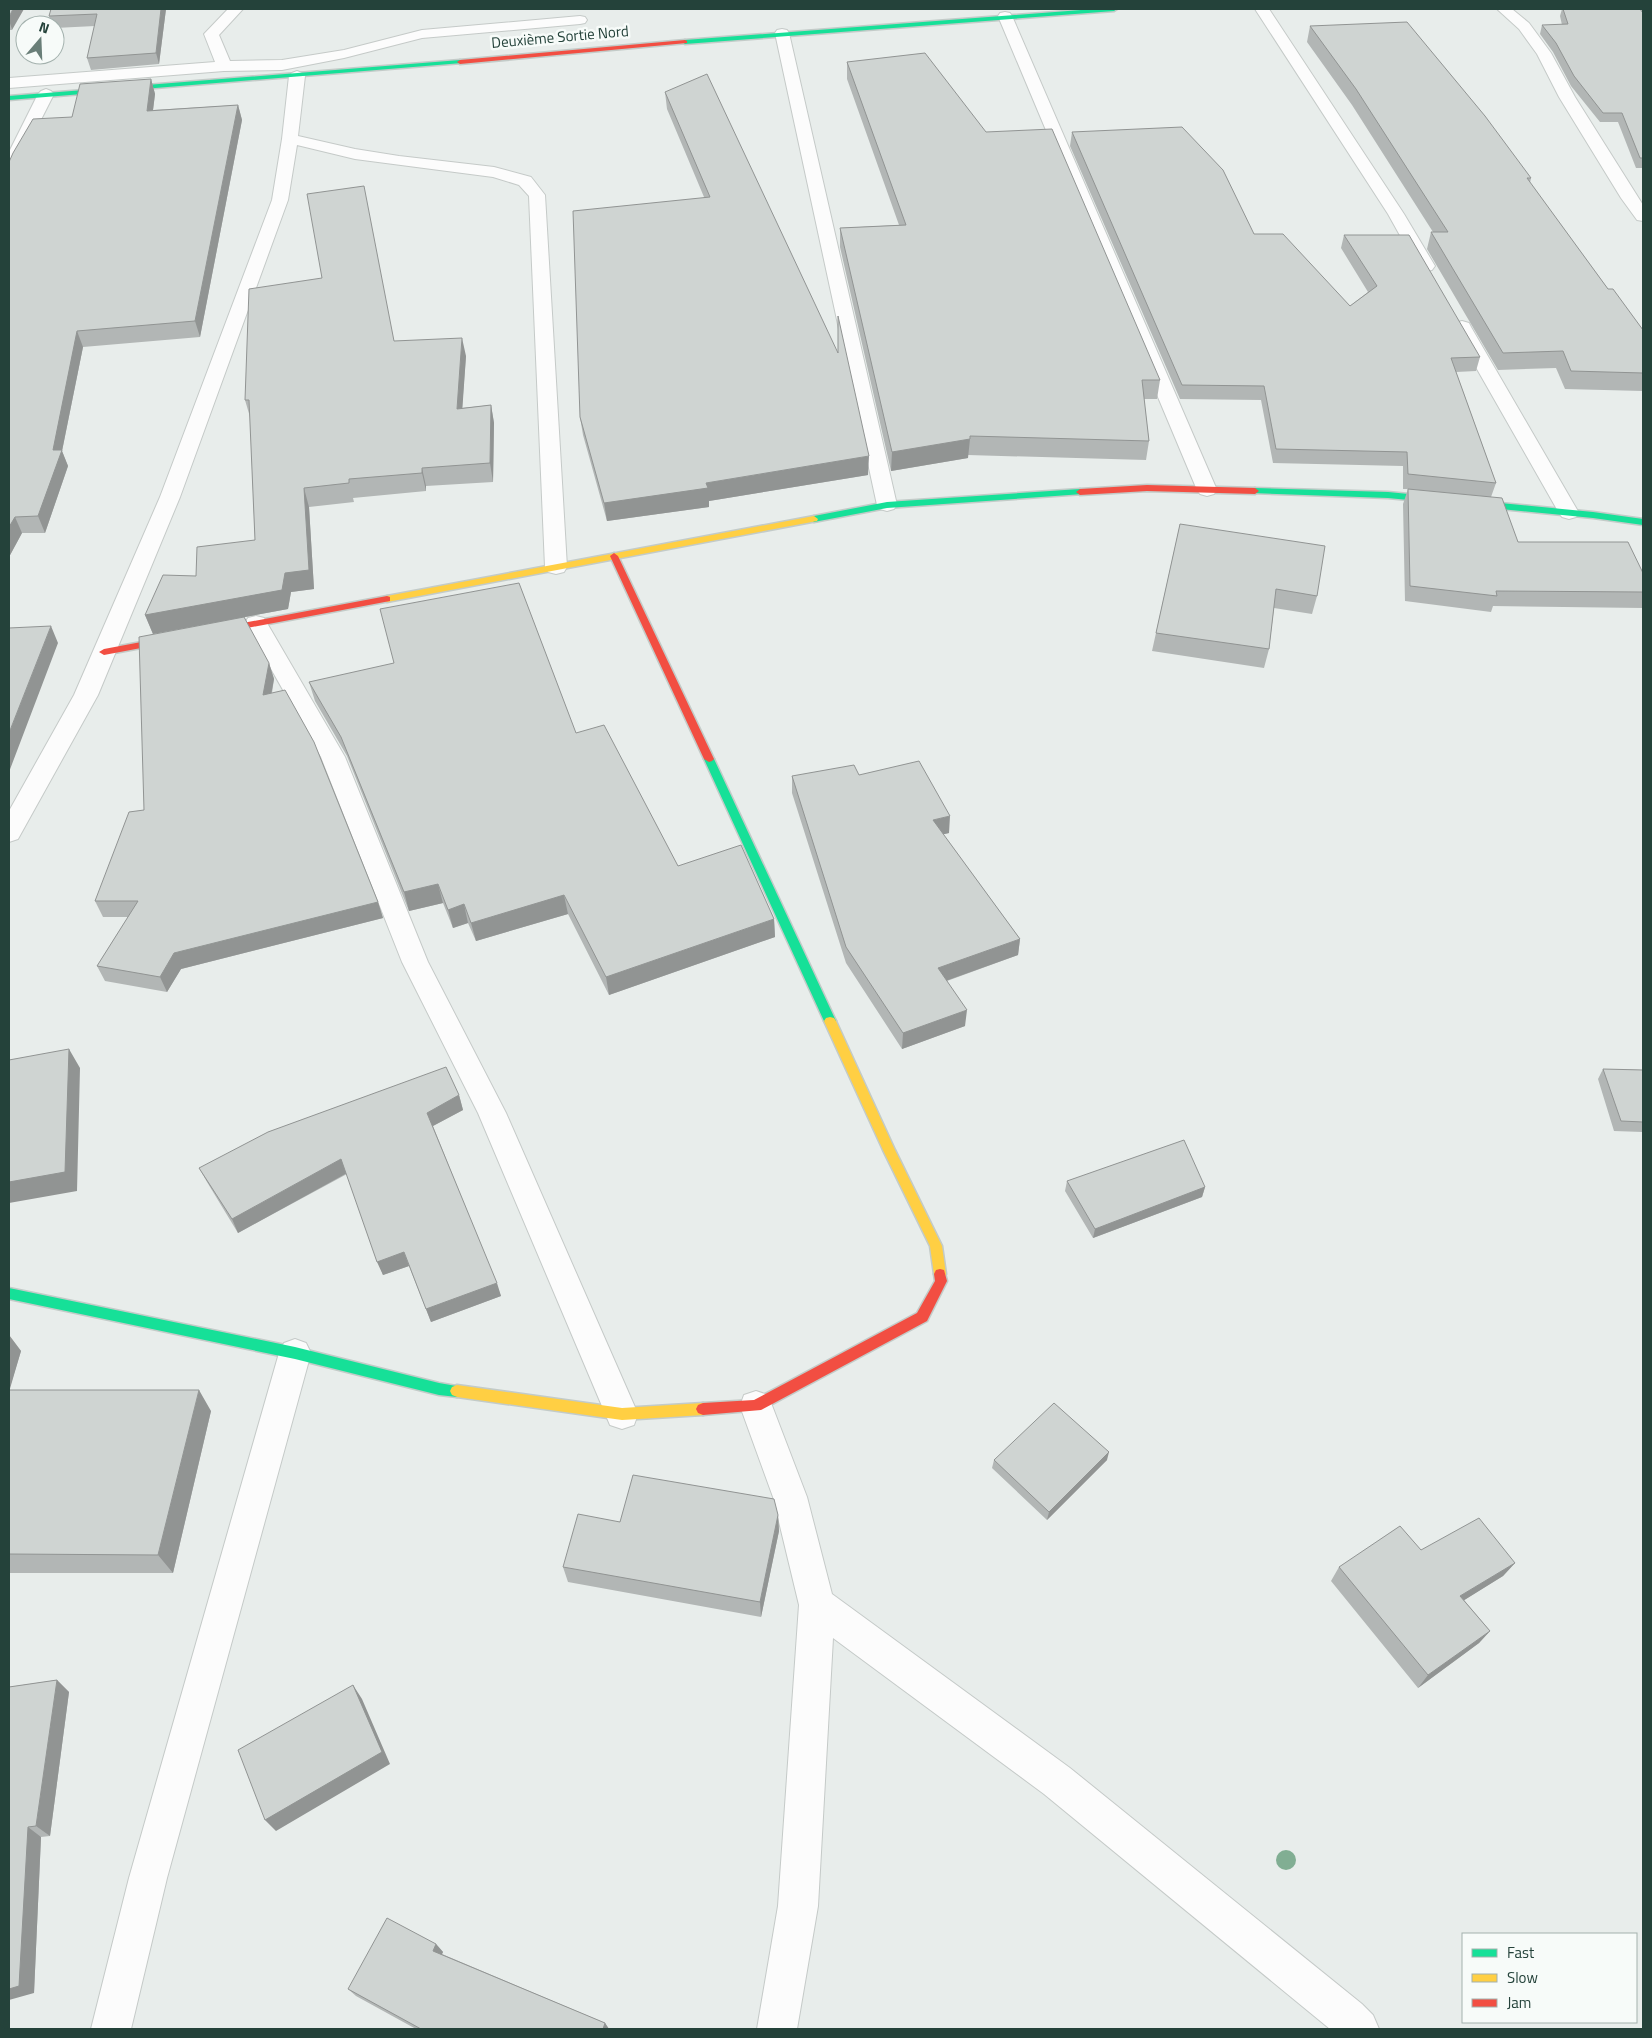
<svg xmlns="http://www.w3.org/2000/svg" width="1652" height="2038" font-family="'Titillium Web',sans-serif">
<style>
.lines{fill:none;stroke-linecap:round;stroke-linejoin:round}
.street-casing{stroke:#c5cac8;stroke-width:2}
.fast-casing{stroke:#c3cbc8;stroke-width:3}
.slow-casing{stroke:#c3cbc8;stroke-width:3}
.jam-casing{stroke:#c3cbc8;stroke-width:3}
.street{fill:#fcfcfc;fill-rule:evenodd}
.fast{fill:#16e098;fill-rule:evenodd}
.slow{fill:#ffcf43;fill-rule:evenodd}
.jam{fill:#f24e42;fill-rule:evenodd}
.tree{fill:#81ae93}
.wall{fill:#b2b6b5}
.shaded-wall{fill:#919493}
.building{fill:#cfd4d2;stroke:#919493}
.labels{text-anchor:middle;stroke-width:5;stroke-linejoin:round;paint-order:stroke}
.far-street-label{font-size:15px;fill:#24423a;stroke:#f7fbf9}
</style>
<rect width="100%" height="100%" fill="#e8edeb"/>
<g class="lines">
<!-- street casing -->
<g class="street-casing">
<path id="street" d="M228,9H243L219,35L230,61L282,60L344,50L422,30L580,16L585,17L587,20L585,23L580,24L422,38L344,58L282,70L224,71L9,88V78L215,62L204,34Z
M1255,9H1269L1404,214L1435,266L1432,270L1426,271L1420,270L1417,266L1388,214Z
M1497,9H1512L1529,23L1551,53L1575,97L1643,205V221L1637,220L1621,198L1559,97L1537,54L1519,29Z
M1005,12L1010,13L1012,16L1217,490L1214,494L1207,496L1200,494L1197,490L998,16L1000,13Z
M782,29L787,30L789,33L897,505L894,509L887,511L880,509L877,505L775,33L777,30Z
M297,71L302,73L305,76L298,136L355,149L399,156L494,167L531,177L545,195L567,567L564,572L556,574L548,572L545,567L529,196L519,185L493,177L355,159L297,145L288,200L180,497L98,695L18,839L9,842V811L74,695L160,497L272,200L282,139L289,76L292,73Z
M46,89L51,91L54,94L17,167L15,170L9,172V152L38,94L41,91Z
M1462,321L1469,323L1471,327L1579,513L1576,517L1569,519L1562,517L1559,513L1453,327L1455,323Z
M256,616L264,618L267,623L345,757L428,962L506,1113L638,1414L634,1425L622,1429L610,1425L478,1113L402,962L321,757L245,623L248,618Z
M295,1339L306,1343L311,1353L167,1878L131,2029H91L129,1878L279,1353L284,1343Z
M756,1391L768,1395L807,1497L832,1594L1070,1768L1362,2004L1373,2015L1379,2029H1330L1044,1794L833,1638L818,1906L797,2029H757L778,1906L799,1605L773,1497L740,1406L744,1395Z"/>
</g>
<!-- fast casing -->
<g class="fast-casing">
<path id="fast" d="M1094,9H1117L1114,11L685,44L682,42L685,40Z
M460,60L463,62L462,63L9,100V96Z
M1255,488L1388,492L1593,512L1643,519V525L1593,518L1388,498L1252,493V489Z
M1080,489L1084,492L1083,494L887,508L814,522L810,519L814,516L887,502Z
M709,756L714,759L836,1021L834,1024H826L824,1021L704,759Z
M9,1288L295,1347L439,1383L462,1387L464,1391L462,1395L457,1397L439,1395L295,1359L9,1299Z"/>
</g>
<!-- slow casing -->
<g class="slow-casing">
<path id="slow" d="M814,516L818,519L817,521L387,602L382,599L387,596Z
M830,1017L834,1018L836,1021L895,1150L942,1246L946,1274L944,1278L940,1279L936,1278L934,1274L930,1246L883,1150L824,1021L826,1018Z
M457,1385L622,1408L703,1403L708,1405L710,1409L708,1413L703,1415L622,1420L457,1397L452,1395L450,1391L452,1387Z"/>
</g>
<!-- jam casing -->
<g class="jam-casing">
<path id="jam" d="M685,40L687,41V43L460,64L457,62L460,60Z
M1147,485L1255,488L1259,491L1255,494L1147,491L1080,495L1076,492L1080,489Z
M614,553L618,556L714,759L712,761L709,762L704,759L610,556Z
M387,596L390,597V601L104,655L99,652L104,649Z
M940,1269L944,1270L947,1281L927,1321L761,1410L703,1415L698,1413L696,1409L698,1405L703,1403L754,1400L917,1313L935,1281L934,1274L936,1270Z"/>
</g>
<!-- street -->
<use href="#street" class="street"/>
<!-- fast -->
<use href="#fast" class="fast"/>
<!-- slow -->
<use href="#slow" class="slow"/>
<!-- jam -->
<use href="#jam" class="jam"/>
</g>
<!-- trees -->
<circle class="tree" cx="1286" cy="1860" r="10"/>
<!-- wall -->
<path class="wall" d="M9,9L12,30H9Z
M166,9L159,64L91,70L87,58L95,26L55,28V25H52L49,16Z
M1562,9H1640L1643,13V168H1636L1618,122H1600L1571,86L1553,52L1540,34L1542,25H1562L1560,16Z
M1310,26L1531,178L1530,183L1608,289L1643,330V391L1565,389L1556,368L1498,370L1427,249L1431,232H1433L1352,105L1307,42Z
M847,62L1160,380L1157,399H1144L1149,441L1146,460L968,455V458L891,471L840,247V228L899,225L847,79Z
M151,79L155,94L153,110L238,105L242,120L200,337L83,347L62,451L68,466L45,533H22L9,557V162L72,117Z
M665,92L868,475L709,501V507L607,521L583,435L580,417L704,197L667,109Z
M1072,132L1254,234L1350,306L1368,292L1341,248L1344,235L1480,357L1476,371L1456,372L1496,483L1491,497L1518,542L1643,573V608L1493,606L1491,612L1405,601L1403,504L1408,489H1403V466L1273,463L1261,400L1180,399L1070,146Z
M394,341L466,356L462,408L491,405L494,423L493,482L426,486V491L353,498L354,502L309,507L314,589L291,592L288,609L153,634L145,615L196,576L255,540L250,417L245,400Z
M1180,524L1317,596L1312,614L1274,608L1269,649L1264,668L1152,651Z
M269,663L274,679L272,693L378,902L383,918L181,969L167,992L105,981L97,966L128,917H103L95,901L144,810Z
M309,682L576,733L678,866L774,919L775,937L609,995L568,914L476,941L468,923L453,928L443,903L409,911L347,756L315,701Z
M859,775L949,833L943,834L1020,939L1018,955L947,981L965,1026L902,1049L846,963L792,793V776Z
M1603,1069L1643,1070V1132L1614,1131L1598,1079Z
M459,1095L463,1110L433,1126L501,1296L431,1322L409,1266L383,1275L347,1174L238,1233L207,1182L199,1168Z
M1067,1181L1205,1187L1202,1197L1093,1238L1065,1191Z
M9,1335L21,1351L9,1390L211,1411L173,1573H9Z
M994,1460H1107L1047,1520L992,1468Z
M778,1515L779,1531L761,1617L568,1582L563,1567L620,1522Z
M1421,1550L1515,1563L1503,1576L1464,1600L1490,1631L1479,1643L1418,1688L1331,1581L1339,1567Z
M57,1680L69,1692L50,1836L41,1837L34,1993L9,1687Z
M436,1944L443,1952L442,1954L605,2023L609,2029H416L356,1996L348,1989Z"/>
<!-- shaded-wall -->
<path class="shaded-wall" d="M13,9H24L12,30L9,20V17Z
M161,9H166L159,64L156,53Z
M151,79L155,94L151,126L147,111Z
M238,105L242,120L200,337L195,321Z
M77,331L83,347L62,451L68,466L45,533L38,516Z
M462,338L466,356L461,428L457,409Z
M491,405L494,423L493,482L490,463Z
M970,439L968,458L891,471L892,452Z
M869,456L868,475L709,501V507L607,521L604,503L706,483Z
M422,468L426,486V491L422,473Z
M304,488L309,507L314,589L291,592L288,609L153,634L145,615L285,573Z
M15,517L22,533L9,557V527Z
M51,626L58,643L9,772V733Z
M269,663L274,679L268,711L263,695Z
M950,816L949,833L932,837L933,820Z
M438,884L443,903L409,911L404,892Z
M564,895L568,914L476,941L471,923Z
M378,902L383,918L181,969L167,992L160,977L174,953Z
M464,904L468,923L453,928L448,910Z
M774,919L775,937L609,995L606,977Z
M1020,939L1018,955L937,984L938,968Z
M967,1010L965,1026L902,1049L903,1033Z
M69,1049L80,1068L77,1191L9,1203V1182Z
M459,1095L463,1110L431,1127L427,1113Z
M341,1159L347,1173L238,1233L232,1219Z
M1205,1187L1202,1197L1093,1238L1095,1229Z
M404,1252L409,1266L383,1275L377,1262Z
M497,1283L501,1296L431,1322L426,1309Z
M9,1335L21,1351L9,1392Z
M199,1390L211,1411L173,1573L158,1555Z
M1109,1452L1107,1460L1047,1520L1049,1512Z
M778,1515L779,1531L761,1617L760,1602Z
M1515,1563L1503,1576L1450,1609L1460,1596Z
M1490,1631L1479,1643L1418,1688L1428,1675Z
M57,1680L69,1692L50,1836L36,1826Z
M353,1685L362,1699L390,1764L276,1831L265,1820Z
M28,1827L41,1837L34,1993L9,2000V1989Z
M436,1944L443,1952L440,1958L433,1951Z
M605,2023L609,2029H603Z"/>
<!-- building -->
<path class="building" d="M9,9H13L9,17Z
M51,9H161L156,53L87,58L97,14L49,16Z
M1563,9H1640L1643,13V158H1640L1622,113H1603L1574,76L1556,43L1542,25L1568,24Z
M1407,22L1485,116L1531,178H1527L1608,289H1613L1643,330V373L1571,371L1563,351L1503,353L1431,232H1448L1356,89L1310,26Z
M925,53L986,132L1052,129L1160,380H1142L1149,441L970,436V439L892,452L840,228L906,225L847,62Z
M707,74L838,353V316L869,456L706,483L708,488L604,503L580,417L573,211L710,197L665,92Z
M151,79L147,111L238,105L195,321L77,331L53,450H62L38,516L15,517L9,527V162L13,153L33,119L72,117L80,84Z
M1182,127L1223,170L1254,234H1283L1350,306L1377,286L1344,235H1409L1480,357L1451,358L1496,483L1408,474L1407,452L1276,449L1264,386L1182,385L1072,132Z
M364,186L394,341L462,338L457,409L491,405L490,463L422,468V473L349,479V483L304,488L309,570L285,573L282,590L145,615L163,575L196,576L197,547L255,540L249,400H245L249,289L322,278L307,194Z
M1408,489L1502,498L1518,542H1628L1643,573V592L1496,591L1497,596L1410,586Z
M1180,524L1325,546L1317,596L1276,589L1269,649L1156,633Z
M519,583L576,733L604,725L678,866L741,845L774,919L606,977L564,895L471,923L464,904L448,910L438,884L404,892L341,737L309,682L394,663L380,609Z
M244,617L269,663L263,695L285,690L314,742L378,902L174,953L160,977L97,966L138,901H95L129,812L144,810L139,637Z
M51,626L9,733V628Z
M919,761L950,816L933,820L1020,939L938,968L967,1010L903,1033L846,947L792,776L854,765L859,775Z
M69,1049L65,1172L9,1182V1060Z
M446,1067L459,1095L427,1113L497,1283L426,1309L404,1252L377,1262L341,1159L232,1219L199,1168L268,1132Z
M1603,1069L1643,1070V1122L1621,1121Z
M1184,1140L1205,1187L1095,1229L1067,1181Z
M9,1390H199L158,1555L9,1554Z
M1054,1403L1109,1452L1049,1512L994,1460Z
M633,1475L774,1499L778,1515L760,1602L563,1567L578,1514L620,1522Z
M1479,1518L1515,1563L1460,1596L1490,1631L1428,1675L1339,1567L1400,1526L1421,1550Z
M57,1680L36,1826L28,1827L19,1986L9,1989V1687Z
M353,1685L382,1752L265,1820L238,1750Z
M387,1918L436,1944L433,1951L605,2023L603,2029H421L348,1989Z"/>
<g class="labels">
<!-- far-street labels -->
<g class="far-street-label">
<text transform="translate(560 37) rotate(-5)" y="5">Deuxième Sortie Nord</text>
</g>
</g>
<!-- border -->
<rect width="1652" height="2038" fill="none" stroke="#24423a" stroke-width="20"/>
<!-- legend -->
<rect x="1462" y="1933" width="175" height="90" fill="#f7fbf9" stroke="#a3b1ad"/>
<rect x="1472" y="1949" width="25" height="8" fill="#16e098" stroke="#a3b1ad"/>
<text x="1507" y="1958" font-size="15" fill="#24423a">Fast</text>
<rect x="1472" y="1974" width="25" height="8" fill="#ffcf43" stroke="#a3b1ad"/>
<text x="1507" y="1983" font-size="15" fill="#24423a">Slow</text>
<rect x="1472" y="1999" width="25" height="8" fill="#f24e42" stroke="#a3b1ad"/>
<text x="1507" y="2008" font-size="15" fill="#24423a">Jam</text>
<!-- north arrow -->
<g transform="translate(40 40) rotate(19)"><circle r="24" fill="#f7fbf9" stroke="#a3b1ad"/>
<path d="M0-4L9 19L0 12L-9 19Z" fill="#697e78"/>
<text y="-8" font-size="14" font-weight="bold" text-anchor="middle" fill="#24423a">N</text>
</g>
</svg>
